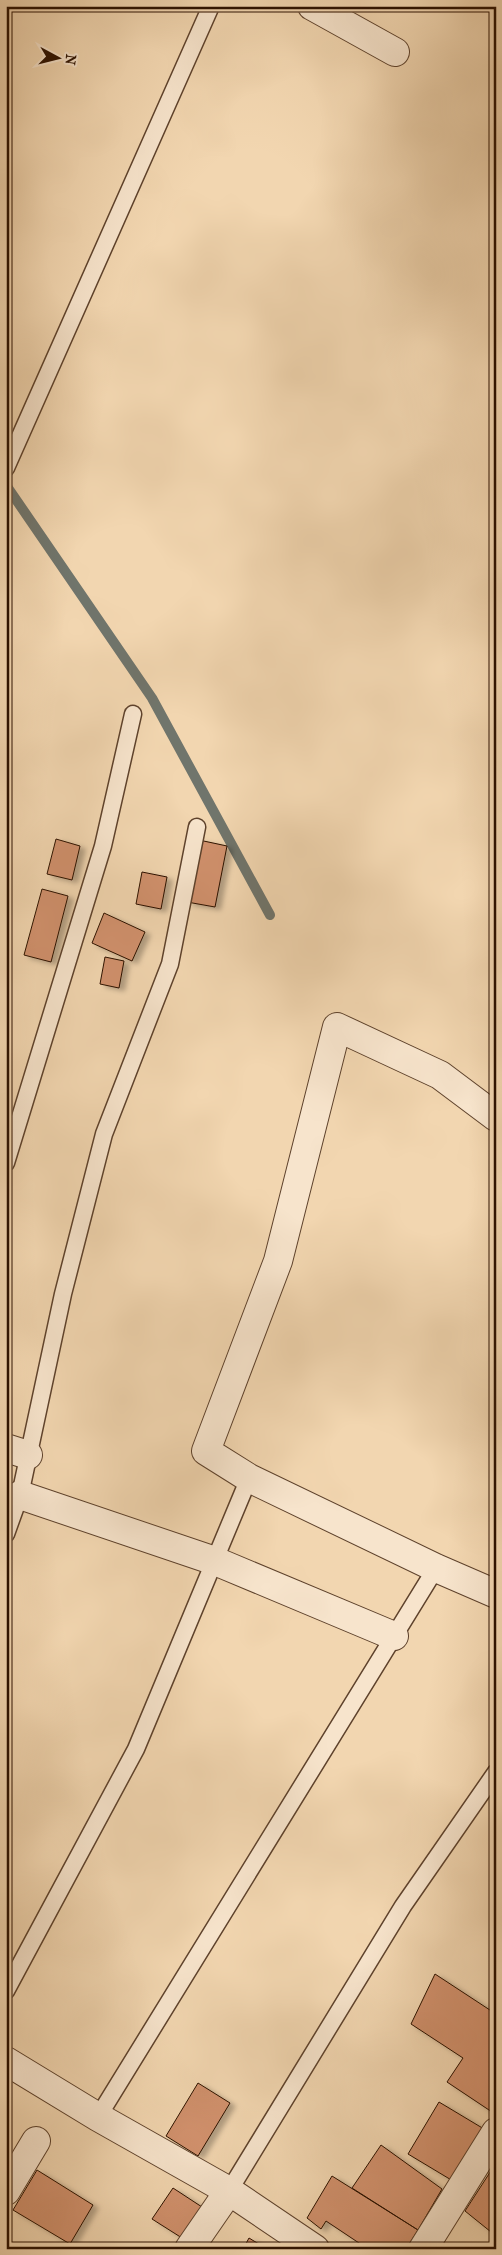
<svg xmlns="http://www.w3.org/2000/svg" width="502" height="2255" font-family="'IM FELL French Canon',serif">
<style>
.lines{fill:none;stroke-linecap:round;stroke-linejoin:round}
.stream{stroke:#70756c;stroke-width:10}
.building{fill:#d1916d;stroke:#2c1100;filter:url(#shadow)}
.lane-casing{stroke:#5e422c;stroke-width:19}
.street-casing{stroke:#5e422c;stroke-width:30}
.lane{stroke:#f7e4cc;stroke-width:16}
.street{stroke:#f7e4cc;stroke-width:28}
</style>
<defs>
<filter id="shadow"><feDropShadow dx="5.5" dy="3" stdDeviation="2.5" flood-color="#0004"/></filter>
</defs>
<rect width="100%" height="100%" fill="#f2d6b0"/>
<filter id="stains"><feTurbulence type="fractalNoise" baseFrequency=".004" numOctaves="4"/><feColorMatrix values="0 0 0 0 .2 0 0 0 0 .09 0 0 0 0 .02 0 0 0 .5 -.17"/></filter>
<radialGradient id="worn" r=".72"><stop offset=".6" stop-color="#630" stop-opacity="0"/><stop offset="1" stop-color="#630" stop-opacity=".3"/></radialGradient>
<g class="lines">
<!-- stream -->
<path class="stream" d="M6,485L152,698L270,915"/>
</g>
<!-- building -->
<path class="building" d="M56,839L80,846L72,880L47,874Z
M199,840L227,846L215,907L187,902Z
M142,872L167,877L161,909L136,904Z
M42,889L68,896L51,962L24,955Z
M104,913L145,932L132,961L92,943Z
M105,957L124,961L119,988L100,984Z
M435,1974L496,2014L495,2114L447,2082L463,2058L411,2024Z
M198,2083L230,2103L198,2156L166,2136Z
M439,2102L484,2129L453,2181L408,2154Z
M381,2145L442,2189L418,2230L352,2188Z
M496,2163V2236L465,2211Z
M37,2170L93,2205L70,2244L13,2210Z
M332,2176L418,2230L406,2249H368L326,2221L321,2229L307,2218Z
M173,2188L202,2207L182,2238L152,2219Z
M249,2238L267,2249H243Z"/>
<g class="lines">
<!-- lane casing -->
<g class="lane-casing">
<path id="lane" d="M6,468L211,6
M6,1163L103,846L133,714
M6,1534L20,1495L63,1294L104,1134L170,964L197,827
M6,1991L136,1749L249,1478
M98,2117L436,1568
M229,2191L403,1906L496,1772"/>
</g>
<!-- street casing -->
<g class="street-casing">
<path id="street" d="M312,6L395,52
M496,1117L440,1075L337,1027L278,1261L206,1451L249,1478L436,1568L496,1594
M6,1448L28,1455
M20,1495L215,1561L394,1636
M6,2061L98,2117L229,2191L315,2249
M6,2191L36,2141
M189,2249L229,2191
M423,2249L496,2132"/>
</g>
<!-- lane -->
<use href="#lane" class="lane"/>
<!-- street -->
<use href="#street" class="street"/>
</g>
<!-- margin -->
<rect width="502" height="2255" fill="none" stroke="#f2d6b0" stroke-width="25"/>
<rect x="8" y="8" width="487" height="2240" fill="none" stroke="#2c1100" stroke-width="2.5"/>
<rect x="12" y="12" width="477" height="2230" fill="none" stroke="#2c1100"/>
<!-- north arrow -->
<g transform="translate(58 58) rotate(97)" stroke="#f7e4cc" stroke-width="4" paint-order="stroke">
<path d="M0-4L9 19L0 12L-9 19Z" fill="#2c1100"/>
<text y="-8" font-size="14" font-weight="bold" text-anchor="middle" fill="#2c1100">N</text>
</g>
<rect width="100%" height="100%" filter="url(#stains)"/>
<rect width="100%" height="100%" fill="url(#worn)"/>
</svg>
